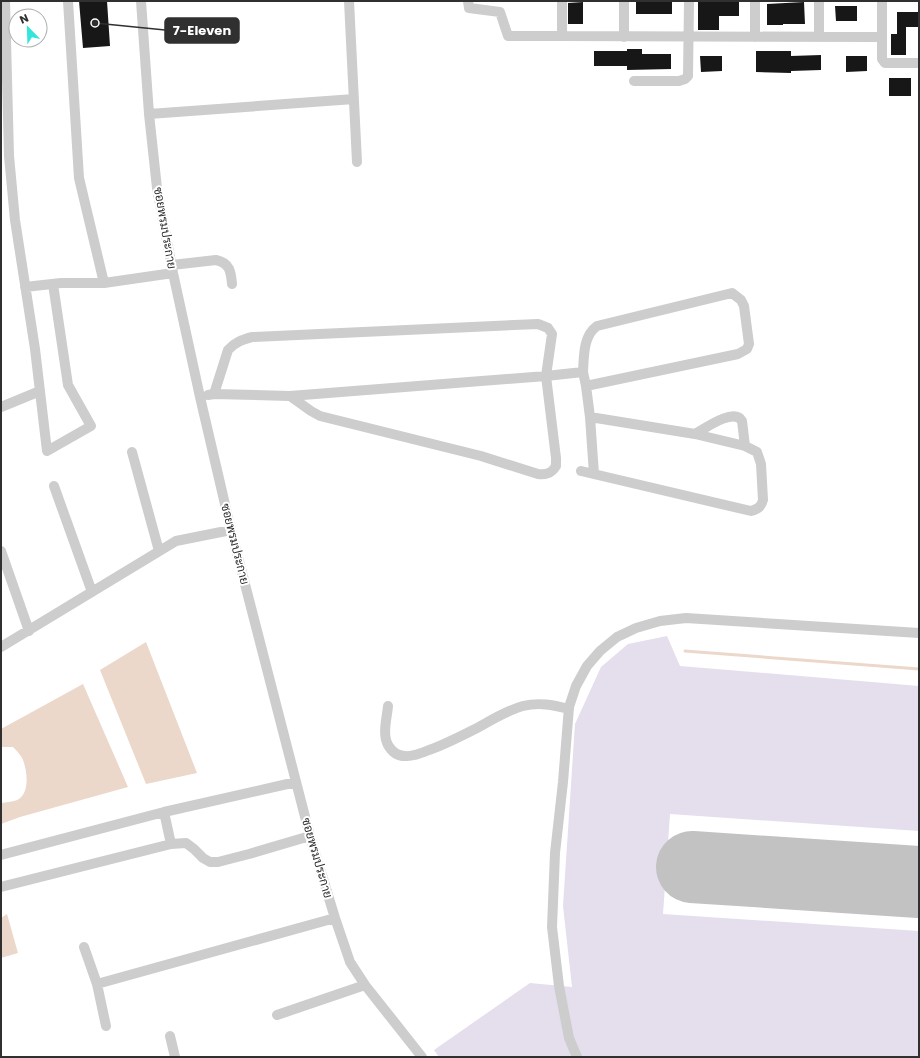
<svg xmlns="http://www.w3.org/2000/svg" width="920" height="1058" font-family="Poppins,Sarabun,sans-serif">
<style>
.green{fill:#e5deed}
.water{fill:#ecd8ca}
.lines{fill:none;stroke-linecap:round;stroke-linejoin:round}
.stream{stroke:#ecd8ca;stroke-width:3}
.runway{stroke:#c2c2c2;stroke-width:72}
.building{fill:#171717}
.minor{stroke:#cdcdcd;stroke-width:10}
.labels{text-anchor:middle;stroke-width:4;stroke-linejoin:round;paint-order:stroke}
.street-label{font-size:12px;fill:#303030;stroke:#fff}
.leader{fill:none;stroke:#303030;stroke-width:1.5}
.callout-dot{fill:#303030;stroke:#fff;stroke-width:1.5}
.callout{fill:#303030;stroke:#303030;stroke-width:1.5}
.callout-label{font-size:13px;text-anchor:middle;font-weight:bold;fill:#fff}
</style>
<rect width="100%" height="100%" fill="#fff"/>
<!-- green -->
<path class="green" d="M667,636L680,666L919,686V831L670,814L663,914L919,931V1057H439L434,1050L530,983L572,987L563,906L575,724L601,667L628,644Z"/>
<!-- water -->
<path class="water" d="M146,642L197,773L146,784L100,670Z
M83,684L128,787L20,817L1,824V803C7,802 14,802 19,799C30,792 27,770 23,760C21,755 17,751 13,747H1V729Z
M7,914L18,953L1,958V918Z"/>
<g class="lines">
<!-- stream -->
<path class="stream" d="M685,651L919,669"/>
<!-- runway -->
<path class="runway" d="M692,867L919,882"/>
</g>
<!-- building -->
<path class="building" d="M79,1H107L110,46L83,48Z
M636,1H672V14H636Z
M698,1H739V16H719V30H698Z
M583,2V24H568V3Z
M804,2L805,24H783V25H767V4Z
M835,6H857V21H836Z
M897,12H918V27H906V55H891V34H897Z
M627,49H642V54H671V69L627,70V66H594V51H627Z
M756,51H791V56L821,55V70L791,71V73L756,72Z
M700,56H722V71L701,72Z
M846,56H867V71L846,72Z
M889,78H911V96H889Z"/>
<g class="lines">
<!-- minor -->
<path class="minor" d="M5,1L9,156L15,220L35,349L47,451L91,426L68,385L53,284
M68,1L79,178L104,283
M141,1L149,114L157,188L173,273L200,397L231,530L310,836L335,918L350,962L365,985L422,1057
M349,1L357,162
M468,1L469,8L500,12L508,36H562
M562,1V36L882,37
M819,1V37
M882,1V59L885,63H919
M624,37V1
M755,37V1
M634,81H679L685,79L688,76L689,1
M149,114L354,99
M172,265L216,260C230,263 231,272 232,284
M25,287L61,283H104L173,273
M214,394L228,350C235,342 242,340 252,337L538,324L548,328L552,334L546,376L583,372C584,356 583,336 597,326L732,293L741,300L744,306L749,344L747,349L738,354L586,386L583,372
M208,395L214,394L290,396L546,376L556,458V466C552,473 547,475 538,474L481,456L320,416L311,411L290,396
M1,407L40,391
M590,417L594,474
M695,434C704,429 734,407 742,421L745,446
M132,452L159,551
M581,471L751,511C758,509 761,507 763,500L761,464L757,452L745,446L695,434L590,417L586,386
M54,486L92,592
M1,551L29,631
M1,647L176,541L231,530
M388,706C387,718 382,734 388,745C392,752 398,756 405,756C413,757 422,753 429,750C446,744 463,735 479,727C493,719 508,710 523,706C539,702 553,705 569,709
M164,812L171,844
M1,855L164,812L296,782
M1,887L171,844L186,843L194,849L203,858L210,862H218L249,854L310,836
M84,947L97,984L106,1026
M97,984L335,918
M277,1015L365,985
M170,1036L175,1057
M577,1057L569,1038L559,986L552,927L555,853L563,782L569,707L576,686L587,666L600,651L617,637L636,628L660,621L686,618L919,633"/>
</g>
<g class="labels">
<!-- street labels -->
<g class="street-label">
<text transform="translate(165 228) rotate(80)" y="4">ซอยพรมประกาย</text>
<text transform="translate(235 544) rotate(76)" y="4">ซอยพรมประกาย</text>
<text transform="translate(317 858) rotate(74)" y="4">ซอยพรมประกาย</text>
</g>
</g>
<!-- callouts -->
<path class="leader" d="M95 23L165 30"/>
<circle class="callout-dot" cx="95" cy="23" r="4"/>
<rect class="callout" x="165" y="18" width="74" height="25" rx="4"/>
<g class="callout-label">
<text x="202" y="35">7-Eleven</text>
</g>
<!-- border -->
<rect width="920" height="1058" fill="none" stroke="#303030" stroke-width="4"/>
<!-- north arrow -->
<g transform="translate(28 28) rotate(337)"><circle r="19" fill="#ffffff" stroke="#acacac"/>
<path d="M0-3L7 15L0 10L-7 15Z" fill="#34e5dc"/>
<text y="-6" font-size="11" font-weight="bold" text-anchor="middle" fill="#303030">N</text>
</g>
</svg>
